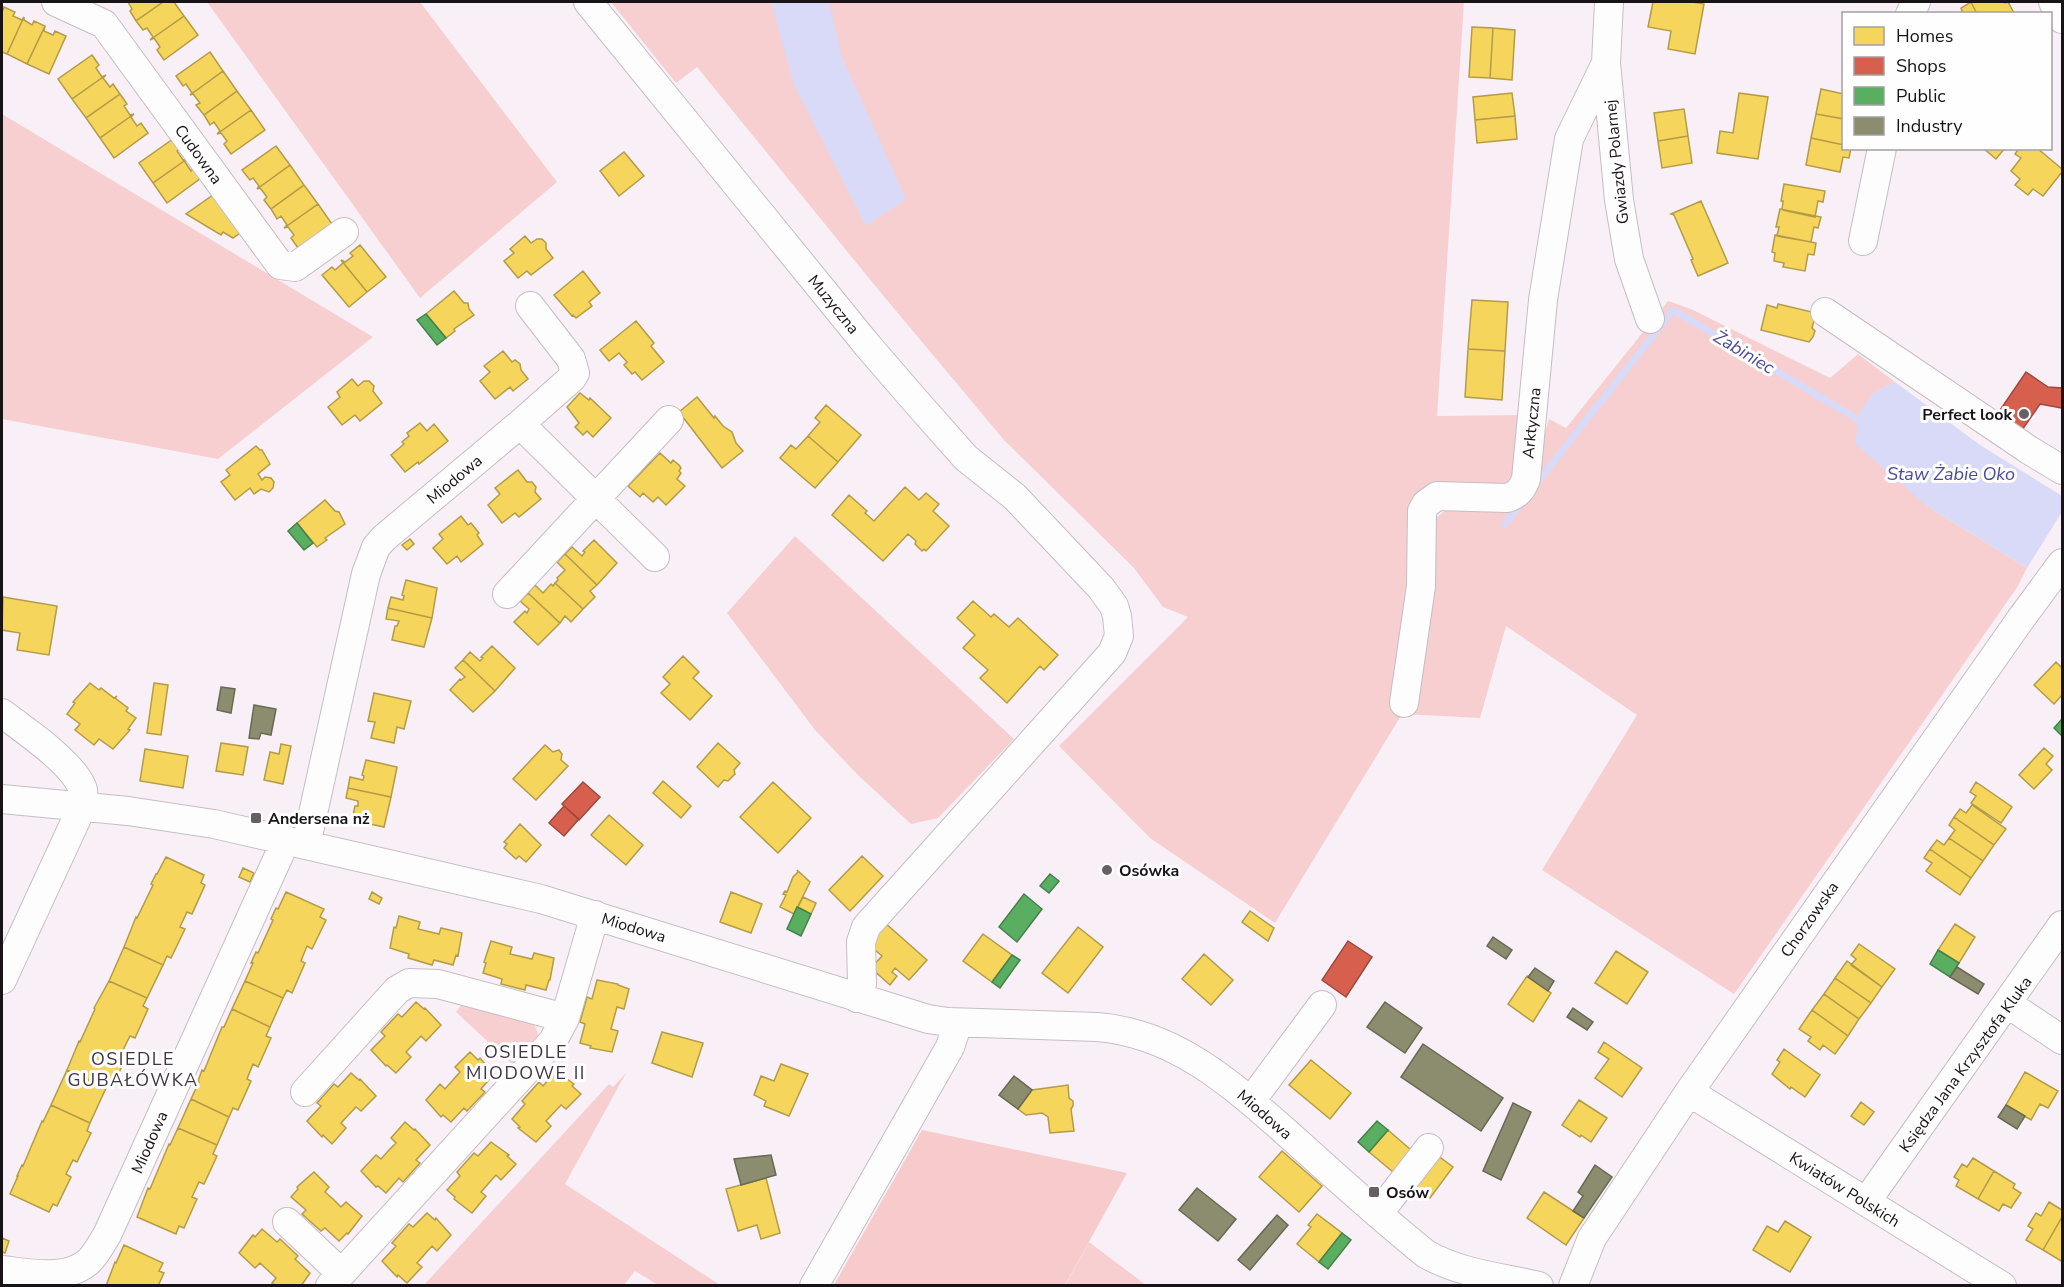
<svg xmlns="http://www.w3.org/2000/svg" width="2064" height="1287" font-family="'Nunito Sans',sans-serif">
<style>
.green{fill:#f7cfd0}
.forest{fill:#f7cacb}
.water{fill:#d8daf7}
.homes{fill:#f6d55c;stroke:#b39b47;stroke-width:1.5}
.shops{fill:#d6604d;stroke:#9d493d;stroke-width:1.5}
.public{fill:#5aae61;stroke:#46804b;stroke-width:1.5}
.industry{fill:#8c8c6e;stroke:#696854;stroke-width:1.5}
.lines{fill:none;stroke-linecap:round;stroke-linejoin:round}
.stream{stroke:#d8daf7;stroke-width:7}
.minor-casing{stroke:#c4bec3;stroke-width:30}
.minor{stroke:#fefdfe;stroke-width:28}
.poi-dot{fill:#666065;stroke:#fefefe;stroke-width:2}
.labels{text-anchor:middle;stroke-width:6;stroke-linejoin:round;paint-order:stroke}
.street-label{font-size:16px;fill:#181317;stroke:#fefefe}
.poi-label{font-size:16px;font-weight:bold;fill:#181317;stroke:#fefefe;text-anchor:start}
.water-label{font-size:18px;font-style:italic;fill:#4a4c98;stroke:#fefefe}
.neighbourhood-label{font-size:18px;letter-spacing:1.5px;fill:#413640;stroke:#fefefe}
</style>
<rect width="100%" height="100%" fill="#f8f0f6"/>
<!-- green -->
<path class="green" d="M207,2H420L557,182L420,298Z
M611,2H1464L1437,416L1523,415L1521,473L1500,489H1424L1435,519L1450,506L1531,481L1549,419L1566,428L1668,301L1691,309L1830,378L1858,354L1895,382L1873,393L1927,506L2027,568L2018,586L1734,994L1542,870L1637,715L1506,626L1480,718L1402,714L1275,923L1150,838L1059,746L1188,617L1163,607L1134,568L1004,440L881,293L697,67L676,83Z
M2,114L373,337L218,459L2,419Z
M795,536L1014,739L938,818L911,824L859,776L815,730L727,613Z
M461,1005L534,1024L539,1036L512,1064L456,1012Z
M626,1073L565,1184L720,1285H658L635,1271L624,1285H424L609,1084L613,1087Z
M1089,1242L1146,1285L1065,1286Z"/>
<!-- forest -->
<path class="forest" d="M922,1130L1127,1173L1065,1285H834Z"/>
<!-- water -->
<path class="water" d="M771,2H829L842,57L906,199L866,226L794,85Z
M1895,382L1980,445L2062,496V512L2027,568L1927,506L1855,444L1859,413L1873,393Z"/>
<!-- homes -->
<path class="homes" d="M128,2H163L136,21L130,11L132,9Z
M163,2H174L184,16L150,40L153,37L147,28L143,30L136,21Z
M1653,2H1692L1704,4L1695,54L1668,49L1671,31L1648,27Z
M1971,2H2004L2005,3L2008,2L2014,13L1977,14Z
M1971,2L1977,14H1963L1961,8Z
M4,7L15,12L13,16L22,20L24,17L7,54L2,52V12Z
M184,16L198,35L164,60L157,50L160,47L154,38L150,40Z
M24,17V20L32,25L34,21L45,26L27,64L7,54Z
M45,26L44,31L53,35L55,31L66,36L49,74L27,64Z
M1472,27L1493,28L1490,78L1469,77Z
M1493,28L1515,30L1512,80L1490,78Z
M210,52L223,71L190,95L192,93L186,84L183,86L176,76Z
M92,55L99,65L96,68L102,77L106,75L72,99L58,79Z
M223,71L237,91L204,115L196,105L200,103L193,94L190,95Z
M106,75L103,78L110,87L113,84L120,94L86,118L72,99Z
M1821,89L1844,94V119L1816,114Z
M237,91L251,110L217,134L220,131L214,122L210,125L204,115Z
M1512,93L1515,116L1475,120L1473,97Z
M1739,93L1768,97L1758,159L1717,153L1720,131L1733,133Z
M120,94L127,104L124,106L130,115L134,114L100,138L86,118Z
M1684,109L1688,136L1658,141L1654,113Z
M251,110L265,130L231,154L224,144L227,141L221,133L217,134Z
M134,114L131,117L137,126L141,123L148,133L114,158L100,138Z
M1816,114L1844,119V145L1811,138Z
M1515,116L1517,139L1477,143L1475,120Z
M1688,136L1692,163L1662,168L1658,141Z
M1811,138L1844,145V148H1851L1849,158L1843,157L1840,172L1806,165Z
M173,139L180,149L177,151L183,160L187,159L153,183L139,163Z
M276,146L290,165L257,189L259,186L253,178L250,180L242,170Z
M1983,148H2005L1996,159Z
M2019,148H2037L2062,169V172L2043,196L2033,189L2028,195L2015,185L2020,179L2011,171L2021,158L2015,154Z
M624,152L644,176L619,196L600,171Z
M187,159L185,162L191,171L194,168L201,178L167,203L153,183Z
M290,165L304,185L271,209L264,200L267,197L260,188L257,189Z
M1784,184L1825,191L1823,202L1818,201L1815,217L1782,210L1783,201H1781Z
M304,185L318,204L284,228L287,225L281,216L277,219L271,209Z
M213,195L240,233L233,238L223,232L221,235L186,214Z
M1701,201L1728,263L1698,276L1691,260L1693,259L1674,215L1671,214Z
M318,204L332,224L298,248L291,238L294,235L288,227L284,228Z
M1780,209L1821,217L1818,228L1814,227L1811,242L1777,236L1779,227H1776Z
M1775,235L1816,243L1814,255L1808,254L1805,271L1783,267L1784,263L1774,261L1775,253L1772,252Z
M525,236L531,243L537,239H542L546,243V249L553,258L531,275L527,271L518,278L504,261L514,253L510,249Z
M360,245L386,277L367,292L341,260L345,262L353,256L350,253Z
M341,260L367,292L349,307L322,275L332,267L335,270L343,263Z
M583,271L600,293L589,302L592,306L576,318L573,315L572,316L554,295Z
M454,291L464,303H468L469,309L474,315L454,329L455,331L446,338L426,314Z
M1472,300L1508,302L1505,351L1468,349Z
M1778,304L1816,313L1812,328L1815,331L1813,337L1809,342L1761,330L1767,305L1777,308Z
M636,321L654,343L651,346L664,362L642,380L635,372L632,374L624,365L627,362L619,353L609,361L600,350Z
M1468,349L1505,351L1502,400L1465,397Z
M503,351L512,362L515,360L520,364L521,370L528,379L513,391L510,387L495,399L480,381L490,372L484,366Z
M352,379L358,386L364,381H369L374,386L373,391L382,403L360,421L355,415L342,425L328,407L340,397L337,392Z
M580,393L589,400L590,398L611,418L593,437L587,431L583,435L575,427L579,423L567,407Z
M697,397L714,418L715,416L723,426L732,432L736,443L743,451L722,468L679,412Z
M826,405L861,435L838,462L808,436L820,422L815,418Z
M420,423L427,431L434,424L448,441L419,464L418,462L405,472L391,455L404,444L402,442L409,436L407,433Z
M808,436L838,462L815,488L780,458L791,445L796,449Z
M256,446L260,450H262L270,464L258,474L262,480L265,477L271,478L274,482L273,488L269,492L261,489L254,494L250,488L235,500L221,482L230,475L226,470Z
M660,453L671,463L673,460L679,465L681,468L679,471L681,473L677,479L685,486L666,505L658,497L653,502L643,493L640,497L628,486Z
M518,470L527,482H532L536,487L535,492L541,499L519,517L515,513L502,523L488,505L500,494L495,488Z
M905,487L919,500L926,493L939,504L933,511L949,526L926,551L924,549L922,551L915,544L916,541L908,534L883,561L832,515L849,495L867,511L865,513L874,521Z
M325,500L335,511L339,512L345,524L325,538L327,540L317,547L297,523Z
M461,516L468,525L471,523L479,533L477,535L483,544L461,562L457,556L447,564L433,548L443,539L439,534Z
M410,539L414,544L407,550L402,545Z
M594,540L617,563L597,585L565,554L572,547L582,556L585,552L583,551Z
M565,554L597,585L590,591L595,597L583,609L555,583L558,580L557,578L565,570L557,562Z
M406,580L437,588L432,618L388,608L391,597L403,600L404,596L402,595Z
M555,583L583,609L571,622L565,616L560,623L528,593L535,585L543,593L551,584L553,586Z
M528,593L560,623L538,645L514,622L525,611L527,613L529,609L520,601Z
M3,597L57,606L49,655L17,650L20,633L2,630Z
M973,601L991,617L994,614L1009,627L1018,618L1058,655L1044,670L1040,666L1007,703L980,678L988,670L963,648L975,635L957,618Z
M388,608L432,618L424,647L392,640L395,626H397L399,621L386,619Z
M492,646L515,668L495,691L463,660L470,652L480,661L483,658L481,657Z
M683,656L699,672L693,678L712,696L690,720L661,693L670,684L663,677Z
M463,660L495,691L473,712L450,690L460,679L461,680L465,677L455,668Z
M2056,662L2062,668V695L2054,704L2034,685Z
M90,683L99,690L101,688L114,698L117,696L115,698L128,708L126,711L136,718L128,729L130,730L113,749L99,739L94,745L75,730L80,724L67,714L75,703L73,702Z
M154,683L168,685L161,735L147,733Z
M374,693L411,701L404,729L397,727L394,743L371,738L375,722L368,721Z
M221,743L248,747L243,775L216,771Z
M718,743L740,763L734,770L735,774L728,781L724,780L718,787L697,767Z
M281,744L291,746L283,784L264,780L270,752L279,754Z
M545,745L553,752L559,750L562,754L561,760L568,766L536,800L513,779Z
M2044,748L2053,756L2046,764L2052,770L2034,789L2019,775Z
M145,749L188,756L183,788L140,781Z
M366,760L397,767L391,797L348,788L350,777L363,780L364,776L362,775Z
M663,781L691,806L681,818L653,793Z
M773,782L811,818L778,853L740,817Z
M1976,782L2012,807L2001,823L1971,803L1976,796L1970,792Z
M348,788L391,797L384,827L352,820L355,806H358V801L346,798Z
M1972,805L2006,829L1994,845L1954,817L1960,809L1966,813Z
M609,815L643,845L626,865L591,835Z
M1954,817L1994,845L1983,861L1949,838L1955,830L1949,825Z
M520,824L541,845L526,862L519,856L516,859L504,848L507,844L504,842Z
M1949,838L1983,861L1971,878L1930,849L1937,840L1944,845Z
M1930,849L1971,878L1960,895L1926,871L1932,863L1924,858Z
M862,856L883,876L850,911L829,890Z
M166,857L204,875L201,883L205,885L192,914L187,912L180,927L185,929L171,958L167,956L163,965L124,947L136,917L137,918L153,885L151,884L156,874H157Z
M243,868L254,873L250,882L239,877Z
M797,870L810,882L794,914L780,907L786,895L783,894L785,891L787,892L793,877L798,872Z
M286,892L324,909L320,917L326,920L312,949L307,946L301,961L305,963L292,993L287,990L283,998L245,981L253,963H251L256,952L258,953L273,920L271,919L276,908L278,909Z
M372,892L382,898L379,904L369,899Z
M731,892L762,904L751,933L720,922Z
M803,897L816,903L811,914L798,907Z
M1250,911L1274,928L1268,941L1242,922Z
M399,916L420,922L418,929L439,934L441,928L462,933L458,956L456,955L453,965L434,960L432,965L408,958L409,954L390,948L394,927L396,928Z
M884,922L927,960L909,980L895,968L892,972L897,976L890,985L871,968L882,956L866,942Z
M1955,924L1975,937L1959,963L1938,950Z
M1078,927L1103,947L1068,993L1042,973Z
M983,934L1012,955L992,982L963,961Z
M491,941L512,947L510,954L532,959L534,953L554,958L550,980H549L546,990L526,985L525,990L501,984L502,979L483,973L486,963L484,962Z
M1859,944L1895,969L1882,987L1851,965L1856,959L1851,955Z
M124,947L163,965L147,998L109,981Z
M1616,951L1648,972L1627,1004L1595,983Z
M1204,954L1233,980L1211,1005L1182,979Z
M1847,961L1882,987L1871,1003L1835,978Z
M1527,976L1551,993L1533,1022L1508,1004Z
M1835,978L1871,1003L1859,1019L1824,994Z
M597,980L618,984V985L629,989L624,1009L617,1007L611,1029L618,1031L612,1052L590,1048L591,1046L580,1043L585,1024L580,1022L587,997L592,999Z
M109,981L147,998L143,1006L148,1009L135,1038L130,1036L123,1050L128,1052L115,1082L110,1080L106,1088L67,1070L79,1041L80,1042L95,1009L94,1008Z
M245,981L283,998L270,1027L232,1009Z
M1824,994L1859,1019L1848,1036L1812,1010Z
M416,1002L424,1009L425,1008L441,1025L426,1041L421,1036L406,1052L411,1057L396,1073L387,1065L386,1066L371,1050L385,1036L381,1032L398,1014L402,1017Z
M232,1009L270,1027L266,1036L271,1038L258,1067L253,1064L247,1079L251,1081L238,1110L233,1108L229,1117L191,1099L199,1082L198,1081L202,1070L204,1071L222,1027H224Z
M1812,1010L1848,1036L1835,1054L1823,1045L1820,1050L1808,1041L1811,1037L1799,1029Z
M662,1032L703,1043L692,1077L652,1063Z
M1604,1042L1642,1068L1622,1097L1595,1078L1609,1059L1598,1052Z
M1784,1049L1820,1075L1805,1097L1791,1087L1790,1089L1772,1074L1780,1062L1777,1060Z
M470,1052L478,1060L480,1058L494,1074L481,1089L485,1092L467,1111L464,1108L451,1122L443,1115L441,1117L426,1100L440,1084L445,1089L460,1072L455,1067Z
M1311,1060L1351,1093L1330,1119L1289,1085Z
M781,1064L808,1074L789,1116L764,1106L766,1101L754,1095L761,1076L774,1081Z
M67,1070L106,1088L90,1123L51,1105Z
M556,1071L574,1084L572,1086L581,1094L566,1109L561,1105L546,1121L551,1126L536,1142L518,1128L520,1127L512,1119L525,1104L522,1101L539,1082L543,1086Z
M2025,1072L2058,1091L2048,1108L2040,1104L2031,1120L2006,1105Z
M351,1073L359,1080L360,1079L376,1096L361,1111L356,1107L341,1123L346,1128L332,1144L323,1135L322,1137L307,1121L321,1106L317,1103L334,1084L338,1087Z
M1068,1085L1069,1098L1073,1101V1106L1071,1109L1074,1131L1050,1133L1048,1117L1042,1113L1026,1115L1018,1109L1032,1090Z
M191,1099L229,1117L217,1145L178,1128Z
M1579,1100L1607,1118L1591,1142L1581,1135L1580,1137L1562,1125Z
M1861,1102L1874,1112L1864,1125L1851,1116Z
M51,1105L90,1123L87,1131L91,1133L77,1162L73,1160L66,1174L71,1177L57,1206L53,1204L49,1212L10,1194L18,1176H17L22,1165L23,1166L42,1121L43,1122Z
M405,1122L414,1130L415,1129L430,1145L416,1160L420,1163L403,1182L399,1178L386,1193L378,1186L376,1187L361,1171L376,1155L381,1159L389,1150L396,1143L391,1138Z
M178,1128L217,1145L213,1154L217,1156L204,1184L199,1182L192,1197L197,1199L184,1228L179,1226L176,1234L137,1217L148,1188L150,1189L169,1144L170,1145Z
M1388,1130L1411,1150L1393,1172L1369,1152Z
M491,1142L509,1155L507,1156L516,1164L501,1180L496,1175L481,1192L486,1196L472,1213L454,1199L455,1197L447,1190L460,1176L457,1172L474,1153L478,1156Z
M1282,1151L1322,1186L1299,1212L1259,1177Z
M1437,1155L1453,1167L1430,1198L1413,1186Z
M1973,1158L1994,1171L1978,1199L1956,1186L1959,1180L1954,1177L1962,1164L1967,1167Z
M1994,1171L2015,1184L2013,1188L2021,1193L2011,1208L2003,1204L1999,1211L1978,1199Z
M314,1172L329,1187L325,1192L333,1199L341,1207L346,1202L362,1216L348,1234L347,1233L339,1241L325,1228L321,1231L302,1214L306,1210L291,1197L298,1189L297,1187Z
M766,1178L780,1233L761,1239L757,1225L738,1231L726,1189Z
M1544,1192L1584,1218L1566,1245L1527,1218Z
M2049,1202L2062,1210V1217L2043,1250L2026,1240L2033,1229L2028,1226L2036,1213L2041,1216Z
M427,1213L435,1220L436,1218L451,1235L437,1251L432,1246L417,1263L422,1267L407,1283L398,1275L397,1277L382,1261L396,1246L392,1243L409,1224L413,1227Z
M1317,1214L1342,1233L1319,1262L1297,1244L1311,1227L1308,1225Z
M2062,1217V1259L2061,1261L2043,1250Z
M1785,1221L1811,1237L1790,1272L1753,1250L1767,1226L1778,1232Z
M262,1229L277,1242L280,1239L298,1256L295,1259L310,1273L301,1286H275L272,1283L276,1278L260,1263L255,1268L239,1253L253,1235L255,1237Z
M2,1238L9,1241L5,1253L2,1252Z
M124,1245L163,1263L159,1271L164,1273L158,1286H106L115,1262L116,1263Z"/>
<!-- shops -->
<path class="shops" d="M2026,372L2048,387L2062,388V408L2040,404L2020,433L1996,416Z
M583,782L600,797L579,820L562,804Z
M564,806L579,819L564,836L549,823Z
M1348,941L1372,957L1346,997L1322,980Z"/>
<!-- public -->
<path class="public" d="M426,314L446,338L437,345L417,320Z
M297,523L313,543L304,550L288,531Z
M2062,719V736L2054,728Z
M1050,874L1059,881L1049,893L1040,886Z
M1024,894L1042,909L1017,942L999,927Z
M797,907L811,914L801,936L787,929Z
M1938,950L1959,963L1950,977L1930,964Z
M1012,955L1020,960L1000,988L992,982Z
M1377,1121L1388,1130L1369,1152L1358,1142Z
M1342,1233L1351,1240L1328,1269L1319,1262Z"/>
<!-- industry -->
<path class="industry" d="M221,687L235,689L231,713L217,710Z
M254,705L276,709L271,735L261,733L259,739L249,738Z
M1493,937L1512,950L1506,959L1487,946Z
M1957,967L1984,984L1978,994L1950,977Z
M1535,968L1554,981L1548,991L1528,977Z
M1385,1002L1422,1028L1405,1053L1367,1027Z
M1573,1008L1593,1022L1587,1030L1567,1017Z
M1423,1044L1503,1098L1481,1131L1401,1077Z
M1014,1076L1032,1090L1018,1109L999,1095Z
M1513,1103L1531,1112L1501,1180L1483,1171Z
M2006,1105L2025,1116L2017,1129L1998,1117Z
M771,1155L776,1175L741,1185L734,1159Z
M1595,1165L1612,1177L1584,1218L1573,1211L1583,1196L1578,1192Z
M1197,1188L1236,1219L1218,1241L1179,1210Z
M1277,1215L1288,1225L1250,1270L1238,1260Z"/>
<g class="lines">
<!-- stream -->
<path class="stream" d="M1536,484L1673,310L1866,424
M1505,524L1520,505"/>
<!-- minor casing -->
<g class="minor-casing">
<path id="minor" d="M56,2L104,24L280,265L295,267L344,232
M588,2L868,346L919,405L966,458L1015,497L1101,588L1114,606L1117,616L1119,636L1112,653L866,927L861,942L862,984L857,998
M1609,2L1606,63L1619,200L1629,259L1650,319
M2053,2L2062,19
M1910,14L1916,2
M1863,241L1882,148
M1825,312L2029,450L2062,470
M520,424L655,557
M507,594L669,420
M1404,703L1421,586L1422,511L1426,504L1437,496L1507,498C1518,495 1522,489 1526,479L1543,300L1569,139L1606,63
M2,713C24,730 69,760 81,785C85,792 83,799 82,807L2,980
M2,799L128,811L214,824L541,899L928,1019L948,1022L1097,1027C1178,1033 1237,1089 1295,1140C1338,1179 1381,1218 1426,1254C1461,1274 1501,1277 1539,1286
M306,845L366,574L376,547L384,538L520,424L572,378L575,373L571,359L530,306
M2008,1004L2062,1040
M305,1092L397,990L409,983L438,984L565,1018
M1689,1092L2002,1286
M1251,1101L1322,1005
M1866,1202L2062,925
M1378,1214L1429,1148
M287,1222L341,1273
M2,1270C28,1273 66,1281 88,1262C96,1255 101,1244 107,1235L286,840
M330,1286L553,1041L565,1018L595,915
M814,1286L950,1047L958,1023
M1573,1286L1592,1238L1689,1092L2020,620L2062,563"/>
</g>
<!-- minor -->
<use href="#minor" class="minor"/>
</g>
<!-- markers -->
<g class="poi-dot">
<circle cx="2024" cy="414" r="6"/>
<rect x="250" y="812" width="12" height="12" rx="3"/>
<circle cx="1107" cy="870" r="6"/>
<rect x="1368" y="1186" width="12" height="12" rx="3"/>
</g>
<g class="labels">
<!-- street labels -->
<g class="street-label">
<text transform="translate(199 154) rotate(54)" y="6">Cudowna</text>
<text transform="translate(1616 162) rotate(-96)" y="6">Gwiazdy Polarnej</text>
<text transform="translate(834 304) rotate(51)" y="6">Muzyczna</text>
<text transform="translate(1531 423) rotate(-84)" y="6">Arktyczna</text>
<text transform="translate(454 479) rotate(-40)" y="6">Miodowa</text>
<text transform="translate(1809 919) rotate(-55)" y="6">Chorzowska</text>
<text transform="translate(634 927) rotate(17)" y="6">Miodowa</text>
<text transform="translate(1965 1064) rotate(-54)" y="6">Księdza Jana Krzysztofa Kluka</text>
<text transform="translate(1265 1114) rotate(41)" y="6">Miodowa</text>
<text transform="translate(149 1142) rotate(-66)" y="6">Miodowa</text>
<text transform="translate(1845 1189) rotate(32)" y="6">Kwiatów Polskich</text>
</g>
<!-- poi labels -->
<g class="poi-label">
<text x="2012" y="420" text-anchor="end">Perfect look</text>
<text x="268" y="824">Andersena nż</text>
<text x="1119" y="876">Osówka</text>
<text x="1386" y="1198">Osów</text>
</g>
<!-- water labels -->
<g class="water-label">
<text transform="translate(1744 352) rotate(31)" y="6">Żabiniec</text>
<text x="1951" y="480">Staw Żabie Oko</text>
</g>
<!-- neighbourhood labels -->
<g class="neighbourhood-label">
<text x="526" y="1058">OSIEDLE<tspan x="526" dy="21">MIODOWE II</tspan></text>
<text x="133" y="1065">OSIEDLE<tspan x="133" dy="21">GUBAŁÓWKA</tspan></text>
</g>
</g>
<!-- border -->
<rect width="2064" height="1287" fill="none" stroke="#181317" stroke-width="6"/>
<!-- legend -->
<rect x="1842" y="12" width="210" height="138" fill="#fefefe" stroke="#a2a0a2" stroke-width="1.5"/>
<rect x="1854" y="27" width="30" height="18" fill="#f6d55c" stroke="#a2a0a2" stroke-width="1.5"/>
<text x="1896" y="42" font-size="18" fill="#181317">Homes</text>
<rect x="1854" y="57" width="30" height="18" fill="#d6604d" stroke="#a2a0a2" stroke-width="1.5"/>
<text x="1896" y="72" font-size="18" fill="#181317">Shops</text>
<rect x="1854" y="87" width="30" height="18" fill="#5aae61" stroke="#a2a0a2" stroke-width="1.5"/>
<text x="1896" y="102" font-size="18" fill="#181317">Public</text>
<rect x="1854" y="117" width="30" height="18" fill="#8c8c6e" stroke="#a2a0a2" stroke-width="1.5"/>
<text x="1896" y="132" font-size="18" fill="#181317">Industry</text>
</svg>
